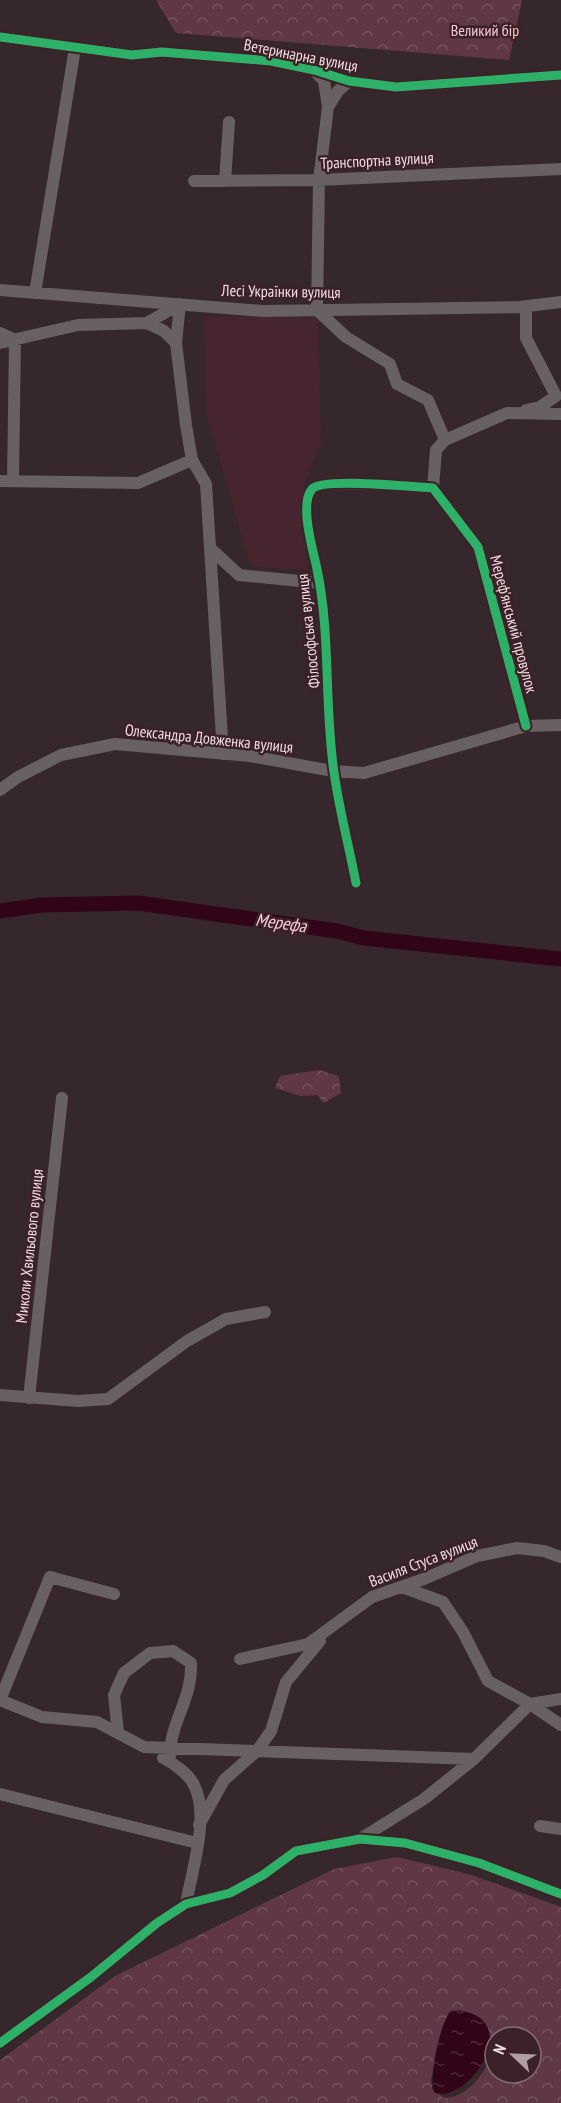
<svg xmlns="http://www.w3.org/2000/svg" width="561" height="2103" font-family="'PT Sans Narrow',sans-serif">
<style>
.built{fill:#46252f}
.forest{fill:url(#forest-crowns);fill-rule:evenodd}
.water{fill:url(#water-ripples)}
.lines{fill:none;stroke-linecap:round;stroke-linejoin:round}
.river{stroke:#310418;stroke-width:15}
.minor{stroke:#686062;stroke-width:12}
.cycleway-casing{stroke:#3c2129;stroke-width:13}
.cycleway{stroke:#2db169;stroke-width:9}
.labels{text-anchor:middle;stroke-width:5;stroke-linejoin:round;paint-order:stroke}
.park-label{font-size:16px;fill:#f4c7d3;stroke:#3c2129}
.street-label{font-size:16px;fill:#efdce1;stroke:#3c2129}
.water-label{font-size:18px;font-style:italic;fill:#f8ccd8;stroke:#3c2129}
</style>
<defs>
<pattern id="forest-crowns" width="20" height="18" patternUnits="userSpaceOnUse" patternTransform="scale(1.5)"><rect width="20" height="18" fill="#603744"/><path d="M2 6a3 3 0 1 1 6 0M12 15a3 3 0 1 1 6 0" fill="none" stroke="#77535f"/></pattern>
<pattern id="water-ripples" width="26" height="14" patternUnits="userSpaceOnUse" patternTransform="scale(1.5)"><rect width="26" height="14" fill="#310418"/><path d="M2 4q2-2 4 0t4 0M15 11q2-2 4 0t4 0" fill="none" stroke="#4f2839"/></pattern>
</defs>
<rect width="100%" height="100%" fill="#36272c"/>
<!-- built -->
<path class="built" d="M204,316L318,318L321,443L303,488V520L308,570L251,567L206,413Z"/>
<!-- forest -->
<path class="forest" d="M156,0H522L509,60L176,33Z
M319,1070L339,1076L341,1093L324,1103L317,1095L301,1096L275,1088L280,1076Z
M397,1857L472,1875L561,1907V2103H0V2060L115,1976L334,1869ZM467,2012C475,2017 484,2023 488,2031C501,2058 471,2099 444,2098L432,2089L431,2080L442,2031ZM495,2037H531V2073H495Z"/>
<!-- water -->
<path class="water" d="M452,2010C528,2013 472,2103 435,2093C427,2083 441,2017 452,2010Z"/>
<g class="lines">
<!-- river -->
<path class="river" d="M0,911L42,905L138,903L337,931L364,938L561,959"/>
<!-- minor -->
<path class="minor" d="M0,37L132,55L162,52L271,61L314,70L349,81L396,87L561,75
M314,70L324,81L328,107
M349,81L338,91L328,107L319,180L317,310L346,337L390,364L397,384L428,400L445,440
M194,181L319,180L561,169
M225,181L229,122
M0,290L263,311L520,307L561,302
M35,293L75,48
M180,304L176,343L186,425L192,460L206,484L223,754
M147,323L164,331L176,343
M0,333L15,340L13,481
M0,343L78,325L147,323L180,304
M526,410L540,407L556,396L526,338V306
M0,481L138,483L192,460
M433,488L436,450L445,440L507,413L561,414
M211,549L239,575L320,583
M0,790L18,777L61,755L115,744L250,756L333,771L364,773L526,726L561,725
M356,883C349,846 339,809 334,772C324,705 331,636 317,569C313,550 299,504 312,489C323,477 413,487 433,488L478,547L526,726
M0,1395L78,1401L108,1399L187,1341L226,1319L265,1312
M29,1398L62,1098
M402,1587L443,1602L463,1632L488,1681L530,1704L561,1699
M240,1659L308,1644L372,1597L424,1579L477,1556L517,1548L544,1551L561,1557
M0,1700L42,1717L97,1722L144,1747L474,1759
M0,1700L50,1577L114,1594
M118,1733L114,1695L124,1673L150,1653L173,1651L191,1663C193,1700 167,1726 170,1762
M163,1758C173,1763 189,1774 194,1785C210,1816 192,1870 186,1904
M0,1794L197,1843
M199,1825L224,1780L257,1751L271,1731L286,1682L320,1641
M540,1826L561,1829
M360,1839L424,1799L474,1759L530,1704L561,1725
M0,2043L91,1977L157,1923L186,1904L230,1893L263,1875L296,1851L360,1839L405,1843L479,1863L561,1894"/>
<!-- cycleway casing -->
<g class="cycleway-casing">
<path id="cycleway" d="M0,37L132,55L162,52L271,61L314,70L349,81L396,87L561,75
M356,883C349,846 339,809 334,772C324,705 331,636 317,569C313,550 299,504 312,489C323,477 413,487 433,488L478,547L526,726
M0,2043L91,1977L157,1923L186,1904L230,1893L263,1875L296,1851L360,1839L405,1843L479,1863L561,1894"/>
</g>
<!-- cycleway -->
<use href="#cycleway" class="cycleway"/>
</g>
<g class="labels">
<!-- park labels -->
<g class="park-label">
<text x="485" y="36">Великий бір</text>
</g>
<!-- street labels -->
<g class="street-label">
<text transform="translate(301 55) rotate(11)" y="6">Ветеринарна вулиця</text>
<text transform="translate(377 160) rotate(-3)" y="6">Транспортна вулиця</text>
<text transform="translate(281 291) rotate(1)" y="6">Лесі Українки вулиця</text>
<text transform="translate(514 624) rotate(75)" y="6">Мереф'янський провулок</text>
<text transform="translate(308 631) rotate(-96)" y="6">Філософська вулиця</text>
<text transform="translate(209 738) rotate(6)" y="6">Олександра Довженка вулиця</text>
<text transform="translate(29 1246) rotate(-84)" y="6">Миколи Хвильового вулиця</text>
<text transform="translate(423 1561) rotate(-21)" y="6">Василя Стуса вулиця</text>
</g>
<!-- water labels -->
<g class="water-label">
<text transform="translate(281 923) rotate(8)" y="6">Мерефа</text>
</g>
</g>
<!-- north arrow -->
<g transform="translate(513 2055) rotate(293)"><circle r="28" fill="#3c2129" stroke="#846c73" stroke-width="1.5"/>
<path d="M0-4.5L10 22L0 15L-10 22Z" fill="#ae9da2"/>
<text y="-9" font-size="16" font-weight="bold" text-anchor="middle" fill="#efdce1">N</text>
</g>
</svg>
